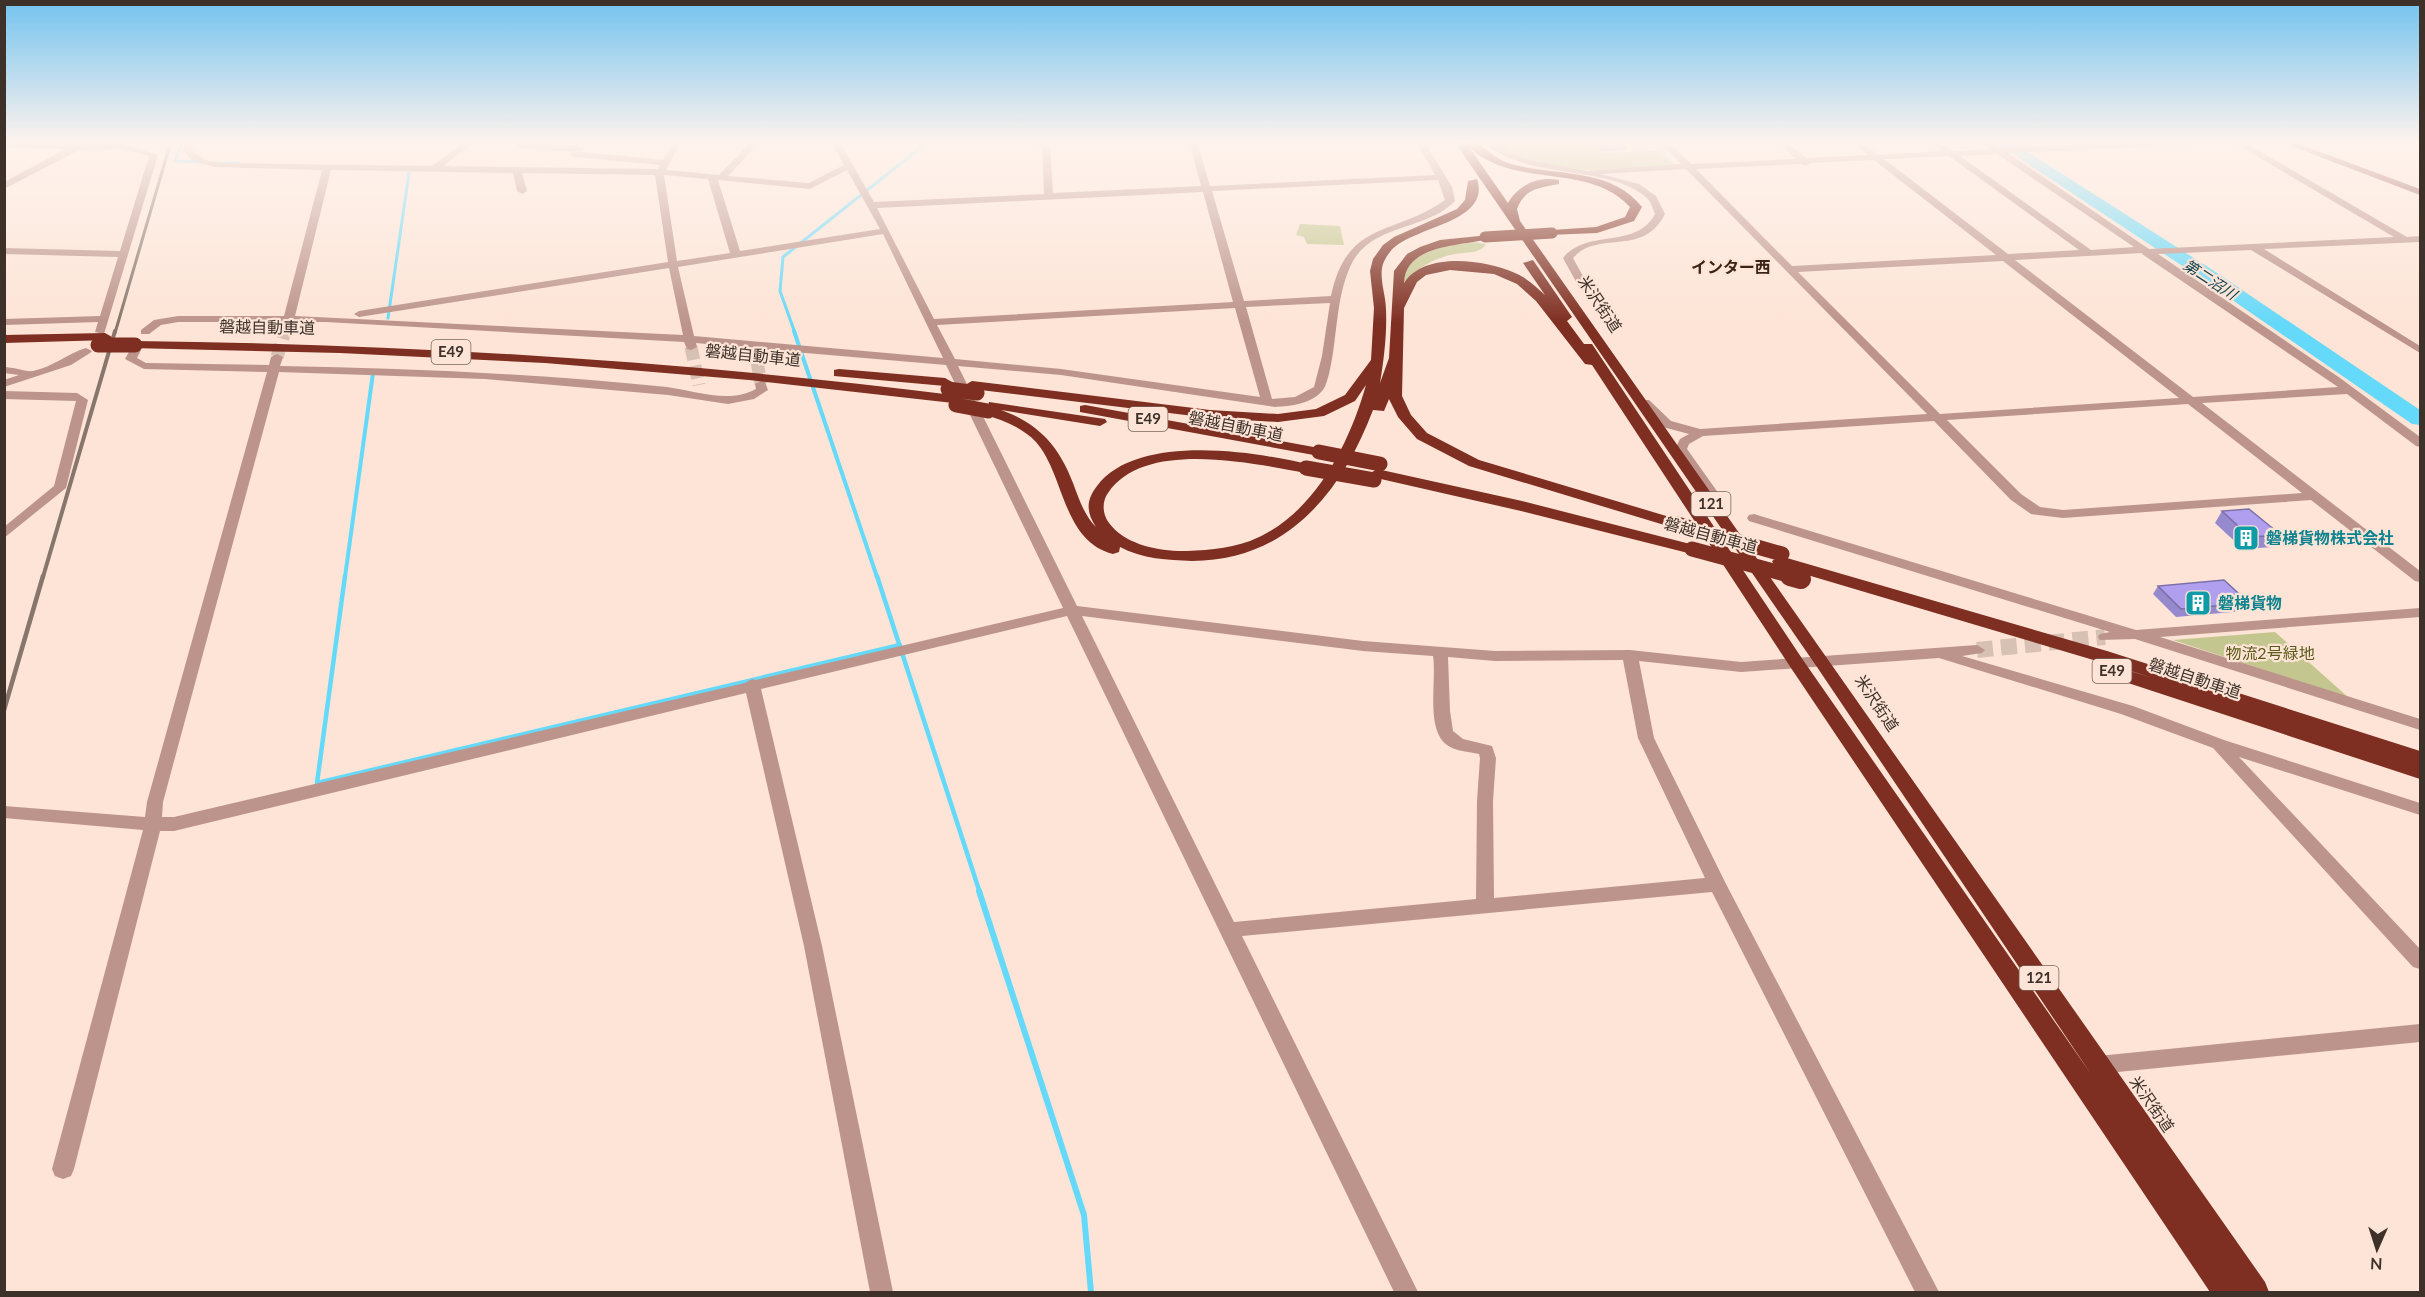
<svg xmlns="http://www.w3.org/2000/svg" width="2425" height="1297" font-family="Lato,'Noto Sans JP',sans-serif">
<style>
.green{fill:#c3c68e}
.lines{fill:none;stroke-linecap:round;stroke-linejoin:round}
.stream-far3{stroke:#65d9f9;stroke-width:3}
.stream-far2{stroke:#65d9f9;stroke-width:4}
.stream-far1{stroke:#65d9f9;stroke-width:4.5}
.stream{stroke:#65d9f9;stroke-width:6}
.river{fill:#65d9f9;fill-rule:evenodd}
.minor-tunnel-far2{stroke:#d7c0b4;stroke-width:10;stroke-dasharray:10 4.5;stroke-linecap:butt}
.minor-tunnel-far1{stroke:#d7c0b4;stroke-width:13;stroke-dasharray:13 6;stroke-linecap:butt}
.minor-tunnel{stroke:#d7c0b4;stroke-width:16;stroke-dasharray:16 8;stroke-linecap:butt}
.minor{fill:#bc948b;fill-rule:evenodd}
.major{fill:#904b3e;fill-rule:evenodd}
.highway{fill:#7e2f21;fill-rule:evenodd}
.rail-far2{stroke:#87766c;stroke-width:3}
.rail-far1{stroke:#87766c;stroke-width:4}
.rail{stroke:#87766c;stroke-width:4.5}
.highway-bridge-far2{stroke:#7e2f21;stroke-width:11}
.highway-bridge-far1{stroke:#7e2f21;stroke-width:15}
.highway-bridge{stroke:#7e2f21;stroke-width:20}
.wall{fill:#9789cd}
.building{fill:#b09fee;stroke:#7b6fa7;stroke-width:1.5}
.labels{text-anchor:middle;stroke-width:4.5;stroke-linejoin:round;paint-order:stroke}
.far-water-label{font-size:15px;font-style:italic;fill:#134654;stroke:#fde4d6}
.shield{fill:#fde4d6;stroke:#77675e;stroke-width:1.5}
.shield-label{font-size:15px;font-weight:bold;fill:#3d312a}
.far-quarter-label{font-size:16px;font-weight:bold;fill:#3a2416;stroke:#fde4d6}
.street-label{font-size:16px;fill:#3d312a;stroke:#fde4d6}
.culture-label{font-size:16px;font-weight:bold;fill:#0d838f;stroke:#fde4d6;text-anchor:start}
.park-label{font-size:16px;fill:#5a5b1a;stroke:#fde4d6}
</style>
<rect width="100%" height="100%" fill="#fde4d6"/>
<!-- green -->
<path class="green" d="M1481,141H1591L1602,153L1660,151L1676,166C1618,169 1527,182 1481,141Z
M1300,224L1340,226L1344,245L1307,244L1304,237L1296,235Z
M1474,242L1486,244C1481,254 1465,252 1455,254C1433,258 1416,269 1401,285C1405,248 1443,246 1474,242Z
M2275,632L2349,698L2173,640Z"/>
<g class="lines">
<!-- stream-far3 -->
<path class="stream-far3" d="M182,141L175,161L203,162
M214,163H239
M388,318L409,173
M795,333L780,291L783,257L929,141"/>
<!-- stream-far2 -->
<path class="stream-far2" d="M794,331L877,577
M345,577L373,373"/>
<!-- stream-far1 -->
<path class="stream-far1" d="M345,576L317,783L900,645
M877,576L980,893"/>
<!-- stream -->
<path class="stream" d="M979,891L1084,1215L1091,1292"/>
<!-- river -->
<path class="river" d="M1993,141H2011L2211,269L2420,410V425L2412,424L2199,277Z"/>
<!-- minor-tunnel-far2 -->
<path class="minor-tunnel-far2" d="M285,333L286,328"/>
<!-- minor-tunnel-far1 -->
<path class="minor-tunnel-far1" d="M691,347L699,385
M277,357L285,331
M757,361L761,384"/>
<!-- minor-tunnel -->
<path class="minor-tunnel" d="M1977,650L2105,637"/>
<!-- minor -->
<path class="minor" d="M4,141L121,143L158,155L104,334L95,332L98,322L4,325V319L100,316L118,257L4,254V248L120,251L149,156L121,149L79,150L4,189V182L66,149L4,147Z
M186,141H194L191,150L205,160L221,163L432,166L466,141H476L443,166L658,169L660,165L574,157L570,154L574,151L663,160L671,145L670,141H678L679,145L666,170L719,175L752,141H761L728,176L809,183L844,165L831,141H839L874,202L1044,194L1042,146L1021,141H1046L1050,144L1053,193L1201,186L1189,141H1197L1210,186L1435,175L1416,141H1424L1452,187L1455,201C1427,230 1374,224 1353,261C1335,295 1338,337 1329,374C1327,380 1326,387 1322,391C1311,404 1291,406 1275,407L1061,375L958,366L1077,606L1363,641L1495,651L1630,650L1741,662L1977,645L1985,650L1982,653L1962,656L2133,706L2224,740L2420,803V815L2239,757L2420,949V969L2413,967L2213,748L2121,714L1939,658L1741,672L1639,661L1654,738L1726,884L1939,1292H1915L1712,892L1242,936L1418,1292H1394L1067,616L761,689L822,946L893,1292H870L804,946L746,693L174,831H160L74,1169L71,1176L63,1179L55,1176L52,1169L143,830L4,818V806L145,817L147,802L267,372L144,369L125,359L131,348H139L141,350L137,358L146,363L269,365L271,357L277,354L283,357L280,366C409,368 539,374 667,387C696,391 729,404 756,389L755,384L761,381L765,382L768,390L754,399L728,404L668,395L485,379L279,372L163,802L162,817H174L745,683L752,679L756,680L1063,608L946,365L760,349L763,361L757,364L751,361L749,348L696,343L697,347L691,350L687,349L684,342L326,322H293L290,330L286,331L281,328L282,322H178L161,325L149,334H141V330L154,320L178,316H284L322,170L215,167L193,161L183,150ZM331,170L513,173L517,191L522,194L527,191L522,173L655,175L668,262L359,311L354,314L359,317L669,268L683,335L295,316ZM847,170L880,229L740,251L718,180L810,189ZM664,175L708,179L730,253L677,261ZM1438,180L1445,200C1395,236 1347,219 1331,296L1244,301L1212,191ZM1203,192L1233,302L934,319L877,208ZM883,234L943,358L694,336L678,267ZM1330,303L1322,356L1314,387L1295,397L1272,399L1246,307ZM1235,308L1260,397L1061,369L955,359L937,325ZM1082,616L1363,651L1433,656C1437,679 1425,729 1447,745C1455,751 1469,752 1479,754L1480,758L1477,801L1476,899L1234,922ZM1448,657L1495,661L1623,660L1638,738L1705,878L1494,898L1493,801L1496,758L1492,746L1463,739L1453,731L1450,711Z
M1483,141H1493L1507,152L1530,160L1586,171L1681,164L1659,141H1668L1691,164L1796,159L1777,141H1786L1806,158L1868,155L1851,141H1861L1878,155L1943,151L1930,141H1940L1953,151L1990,149L1980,141H1990L2001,148L2143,141H2206L2202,144L2008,153L2149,249L2394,237L2231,141H2242L2407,237L2420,236V242L2264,249L2420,346V353L2251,250L2158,254L2340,378L2420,437V447L2416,446L2347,394L2202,403L2420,571V582L2415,581L2311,500L2063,518L2031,514L2011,500L1934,421L1703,436L1689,444L1687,449L1724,501L1721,513H1711L1710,501L1675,449L1680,439L1689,434L1663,427L1641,406V400H1649L1671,421L1700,429L1927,414L1686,169L1600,174L1639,184L1656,196L1665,214C1643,258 1599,229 1573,258L1590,289L1585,292L1580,289L1563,258C1587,228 1636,250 1655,214C1653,209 1651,202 1647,198C1608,163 1527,182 1483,141ZM1997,154L2134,247L2091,250L1960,156ZM1949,156L2079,250L2008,254L1884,159ZM1874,160L1996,255L1792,266L1696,169L1801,164L1806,166L1810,163ZM2142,253V254L2338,387L2193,397L2015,260ZM2003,261L2179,398L1940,414L1798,272ZM2188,404L2302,493L2063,510L2040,507L2021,494L1947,420Z
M518,143L580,146L584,149L580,152L515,148V144Z
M86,348L92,351L90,353L71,365L4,387V380L19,375L4,373V367C14,367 25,372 33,371C53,367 68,353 86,348Z
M4,391L77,393L88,400L66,488L4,538V527L54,486L76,401L4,399Z
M1754,514L2136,630L2420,608V617L2160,637L2420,719V730L2135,639L2100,640L2098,637L2100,634L2110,632L1749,521L1747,518L1749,515Z
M2420,1024V1042L2098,1074L2091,1071L2088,1065L2091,1059L2098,1056Z"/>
<!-- major -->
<path class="major" d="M2278,141H2291L2420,189V195Z"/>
<!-- highway -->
<path class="highway" d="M1454,141C1460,141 1468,140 1473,141C1483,144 1494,159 1508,163C1553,177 1610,166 1642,207L1634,221L1597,233L1548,235L1546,233L1552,230L1596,227L1625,217L1630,207C1588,161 1514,190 1469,147L1508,203C1518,185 1538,176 1559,180V184C1539,188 1525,188 1517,209L1520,221L2265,1282L2269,1292H2210L1791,668L1592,365L1585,364L1536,301L1517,284L1494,274L1450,270L1426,275L1417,282L1404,308L1402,396L1411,415L1427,433L1479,460L1683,521L1685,524L1683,527H1671L1469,466L1417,439L1398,417L1389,399L1384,411L1373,410C1342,492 1287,561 1192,561C1168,560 1142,559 1120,547L1119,552L1113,554C1062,541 1065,475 1036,442C1022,427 1002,420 983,414L981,411L988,407L989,402L1105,419L1107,422L1100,426L1001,410C1038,423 1059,446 1073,483C1079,499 1084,515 1096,527C1086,512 1086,500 1097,486C1137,433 1254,451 1311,465L1314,468L1306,473C1251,463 1144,439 1108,493C1102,501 1102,514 1109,523C1124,543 1153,550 1178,551C1202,551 1227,549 1250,541C1313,517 1349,445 1366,385L1355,401L1324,416L1278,422L1210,418L972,389L965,385L972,381L1210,410L1278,414L1316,409L1345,395L1371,360L1374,308L1370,271L1373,259L1383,245L1394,237L1457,209L1465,200L1468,181L1477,179C1492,224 1410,226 1390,252C1386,257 1383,262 1382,268C1380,282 1386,296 1386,310C1387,334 1384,359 1380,383L1389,358L1394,271L1407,254L1420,247L1440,240L1489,235V239C1462,246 1405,244 1404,283C1425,251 1485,260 1515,273C1527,278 1536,287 1545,295L1523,263L1533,260L1572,317L1567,321L1584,344H1592L1803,660L2091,1074L1817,667Z
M105,333L112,337L110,340L4,343V335Z
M135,341C409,344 681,361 953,395L960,399L953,403L749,380L545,363L340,353L130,348L128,345Z
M839,369L945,378L952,382L945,386L834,376V370Z
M1085,405L1319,448L1326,452L1319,456L1080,412V406Z
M1377,469L1522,501L1698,546L1700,549L1692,554L1521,511L1372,477L1369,474Z
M1780,556L2107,651L2420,751V779L2119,680L2117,676L2119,672L2126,670L2154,678L1774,565L1772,561Z"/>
<!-- rail-far2 -->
<path class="rail-far2" d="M115,333L171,141"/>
<!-- rail-far1 -->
<path class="rail-far1" d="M43,577L115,331"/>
<!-- rail -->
<path class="rail" d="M4,710L43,576"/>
<!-- highway-bridge-far2 -->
<path class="highway-bridge-far2" d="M1485,237L1552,233"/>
<!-- highway-bridge-far1 -->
<path class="highway-bridge-far1" d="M98,345H135
M948,389L977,393
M956,405L988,411
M1319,452L1380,464
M1306,468L1374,480
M1677,524L1782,554
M1692,549L1796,577"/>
<!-- highway-bridge -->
<path class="highway-bridge" d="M1790,576L1801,579"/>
</g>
<!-- wall -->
<path class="wall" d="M1592,141H1628L1626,150L1601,151Z
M2222,511L2281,535L2273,547L2243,549L2215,523Z
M2158,586L2249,603L2244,611L2176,617L2153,594Z"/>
<!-- building -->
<path class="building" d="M2249,509L2281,535L2250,537L2222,511Z
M2224,580L2249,603L2181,609L2158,586Z"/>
<!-- sky -->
<linearGradient id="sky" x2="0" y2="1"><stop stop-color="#73c3ef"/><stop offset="0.44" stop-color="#fef3ed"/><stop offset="1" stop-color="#fef3ed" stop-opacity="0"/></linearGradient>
<rect width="2425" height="323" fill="url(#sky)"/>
<!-- icons -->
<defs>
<g id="building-square" transform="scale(1.35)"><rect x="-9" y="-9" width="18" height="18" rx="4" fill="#0f9aa8" stroke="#fde4d6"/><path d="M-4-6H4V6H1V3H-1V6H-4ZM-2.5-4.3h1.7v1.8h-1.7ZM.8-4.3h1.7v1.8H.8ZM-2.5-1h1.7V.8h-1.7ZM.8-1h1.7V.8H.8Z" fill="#fff"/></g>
</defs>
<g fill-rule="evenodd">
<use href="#building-square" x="2246" y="538"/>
<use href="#building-square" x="2198" y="603"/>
</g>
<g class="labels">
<!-- far-water labels -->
<g class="far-water-label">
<text transform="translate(2210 280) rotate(33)" y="5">第二沼川</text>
</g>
<!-- shield labels -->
<g class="shield">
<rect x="431.5" y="340" width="39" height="24" rx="4.5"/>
<rect x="1128.5" y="407" width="39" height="24" rx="4.5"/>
<rect x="1691.5" y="492" width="39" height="24" rx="4.5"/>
<rect x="2092.5" y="659" width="39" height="24" rx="4.5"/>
<rect x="2019.5" y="966" width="39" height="24" rx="4.5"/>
</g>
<g class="shield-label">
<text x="451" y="357">E49</text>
<text x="1148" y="424">E49</text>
<text x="1711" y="509">121</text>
<text x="2112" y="676">E49</text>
<text x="2039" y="983">121</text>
</g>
<!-- far-quarter labels -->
<g class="far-quarter-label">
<text x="1731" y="273">インター西</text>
</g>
<!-- street labels -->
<g class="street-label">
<text transform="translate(1600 304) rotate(56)" y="6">米沢街道</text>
<text transform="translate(267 327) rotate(1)" y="6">磐越自動車道</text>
<text transform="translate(753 355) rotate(6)" y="6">磐越自動車道</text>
<text transform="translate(1236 426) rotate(11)" y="6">磐越自動車道</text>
<text transform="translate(1711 535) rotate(15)" y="6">磐越自動車道</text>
<text transform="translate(2195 678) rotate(18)" y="6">磐越自動車道</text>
<text transform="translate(1877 703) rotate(56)" y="6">米沢街道</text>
<text transform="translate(2152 1104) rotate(55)" y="6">米沢街道</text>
</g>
<!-- culture labels -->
<g class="culture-label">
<text x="2266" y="544">磐梯貨物株式会社</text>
<text x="2218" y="609">磐梯貨物</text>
</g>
<!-- park labels -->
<g class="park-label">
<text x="2270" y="659">物流2号緑地</text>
</g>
</g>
<!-- border -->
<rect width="2425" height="1297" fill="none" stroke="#3d312a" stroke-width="12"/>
<!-- north arrow -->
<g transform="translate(2377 1249) rotate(183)" stroke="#fde4d6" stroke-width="4.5" paint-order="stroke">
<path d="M0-4.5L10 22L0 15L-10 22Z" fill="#3d312a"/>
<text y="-9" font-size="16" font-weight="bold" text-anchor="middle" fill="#3d312a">N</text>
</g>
</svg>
